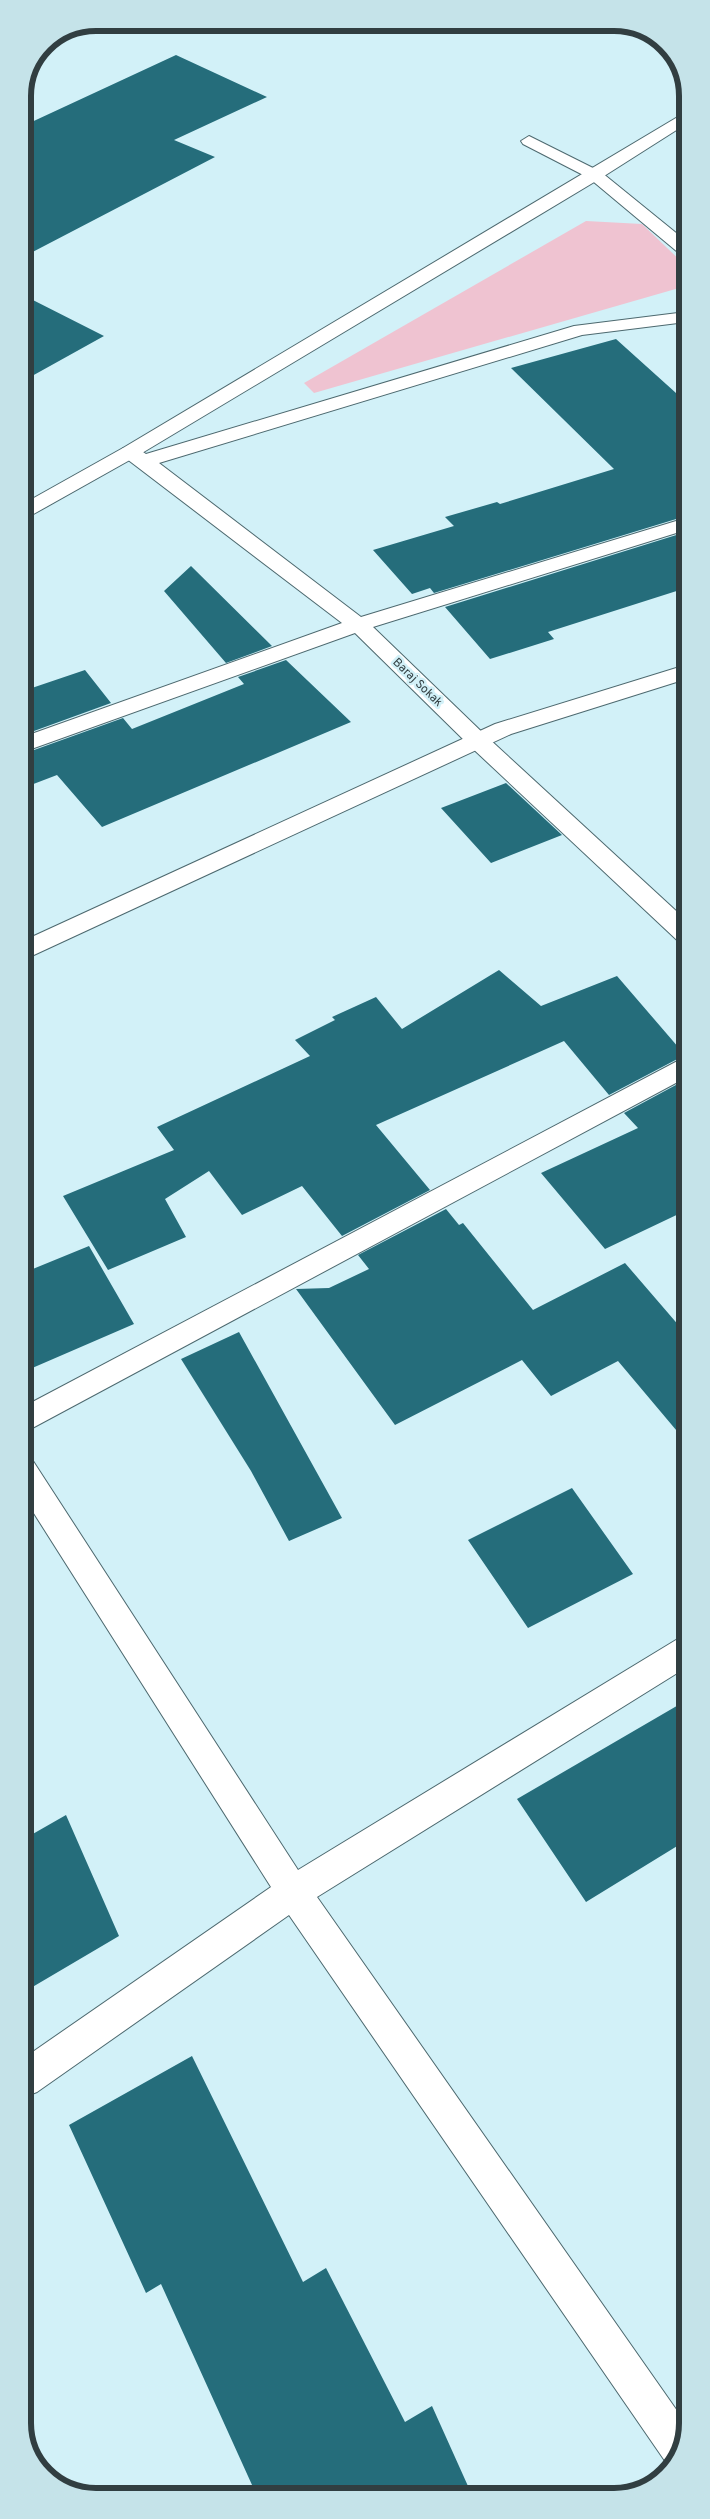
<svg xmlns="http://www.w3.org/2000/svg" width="710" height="2519" font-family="Overpass,sans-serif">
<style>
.green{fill:#efc3d1}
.building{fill:#256d7b}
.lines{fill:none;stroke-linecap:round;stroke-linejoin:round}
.lane-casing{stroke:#4d696f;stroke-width:2}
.street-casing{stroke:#4d696f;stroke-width:2}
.secondary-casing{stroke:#4d696f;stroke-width:2}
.lane{fill:#fff;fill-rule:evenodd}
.street{fill:#fff;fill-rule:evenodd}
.secondary{fill:#fff;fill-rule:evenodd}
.labels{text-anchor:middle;stroke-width:5;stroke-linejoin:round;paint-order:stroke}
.far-street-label{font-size:12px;fill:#313e41;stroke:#d2f1f8}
.rim{fill:none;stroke:#313e41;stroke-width:6}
</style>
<rect width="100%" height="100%" fill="#d2f1f8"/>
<!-- green -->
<path class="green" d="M586,221L642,224L686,266V286L314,393L304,383Z"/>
<!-- building -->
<path class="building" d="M176,55L267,97L174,140L215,157L23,257V126Z
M23,295L104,336L23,381Z
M616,339L686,402V516L434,593L430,588L412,594L373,550L454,526L445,517L497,502L500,504L614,469L511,368Z
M686,532V588L548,632L554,639L490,659L445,607Z
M191,566L272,646L226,663L164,591Z
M286,660L351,722L102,827L57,775L23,788V754L123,718L132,729L244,684L238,677Z
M85,670L111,703L23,735V691Z
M506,783L562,835L491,863L441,808Z
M499,970L541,1006L617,976L685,1055L609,1095L564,1041L376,1125L430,1190L342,1236L302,1186L242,1215L209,1171L165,1199L186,1237L108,1270L63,1196L174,1150L157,1127L310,1056L295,1040L335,1020L332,1017L376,997L402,1029Z
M687,1079V1210L605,1249L541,1173L638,1128L624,1113Z
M446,1209L459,1225L463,1223L533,1310L625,1263L687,1335V1443L618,1361L551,1396L522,1360L395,1425L296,1289L329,1288L369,1269L358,1255Z
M89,1246L134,1324L23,1372V1273Z
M239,1332L342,1518L289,1541L251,1471L181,1359Z
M572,1488L633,1574L528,1628L468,1540Z
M687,1700V1840L586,1902L517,1799Z
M66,1815L119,1936L24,1992V1839Z
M192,2056L303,2282L326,2268L405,2422L432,2406L472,2495L257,2496L161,2284L146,2293L69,2125Z"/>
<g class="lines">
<!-- lane casing -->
<g class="lane-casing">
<path id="lane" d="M529,136L601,172L603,175L595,180L589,178L523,144L521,141Z"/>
</g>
<!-- street casing -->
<g class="street-casing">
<path id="street" d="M595,170L601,172L686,241V255L680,254L589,178L587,175Z
M686,312V322L582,335L159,463L361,617L686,518V530L373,627L486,736L687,921V943L678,941L470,746L355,633L23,752V737L342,623L123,456L120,452L123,448H137L146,454L574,326Z
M687,1056V1077L23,1433V1407Z
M23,1457L33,1461L298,1870L676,1640L687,1636V1667L317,1897L687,2425L673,2464L665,2461L289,1915L37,2092L24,2097V2058L271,1887L23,1496Z"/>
</g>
<!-- secondary casing -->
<g class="secondary-casing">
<path id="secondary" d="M686,112V124L601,178L137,456L30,516L23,518V504L123,448Z
M686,665V679L511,734L23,960V941L495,724Z"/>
</g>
<!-- lane -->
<use href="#lane" class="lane"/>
<!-- street -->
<use href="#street" class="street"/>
<!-- secondary -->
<use href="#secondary" class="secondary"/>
</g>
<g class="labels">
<!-- far-street labels -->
<g class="far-street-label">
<text transform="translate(418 682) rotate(44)" y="4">Baraj Sokak</text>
</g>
</g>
<!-- crop -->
<path d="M0 0H710V2519H0ZM96 31H614A65 65 0 0 1 679 96V2423A65 65 0 0 1 614 2488H96A65 65 0 0 1 31 2423V96A65 65 0 0 1 96 31Z" fill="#c5e3e9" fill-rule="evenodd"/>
<path class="rim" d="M96 31H614A65 65 0 0 1 679 96V2423A65 65 0 0 1 614 2488H96A65 65 0 0 1 31 2423V96A65 65 0 0 1 96 31Z"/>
</svg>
